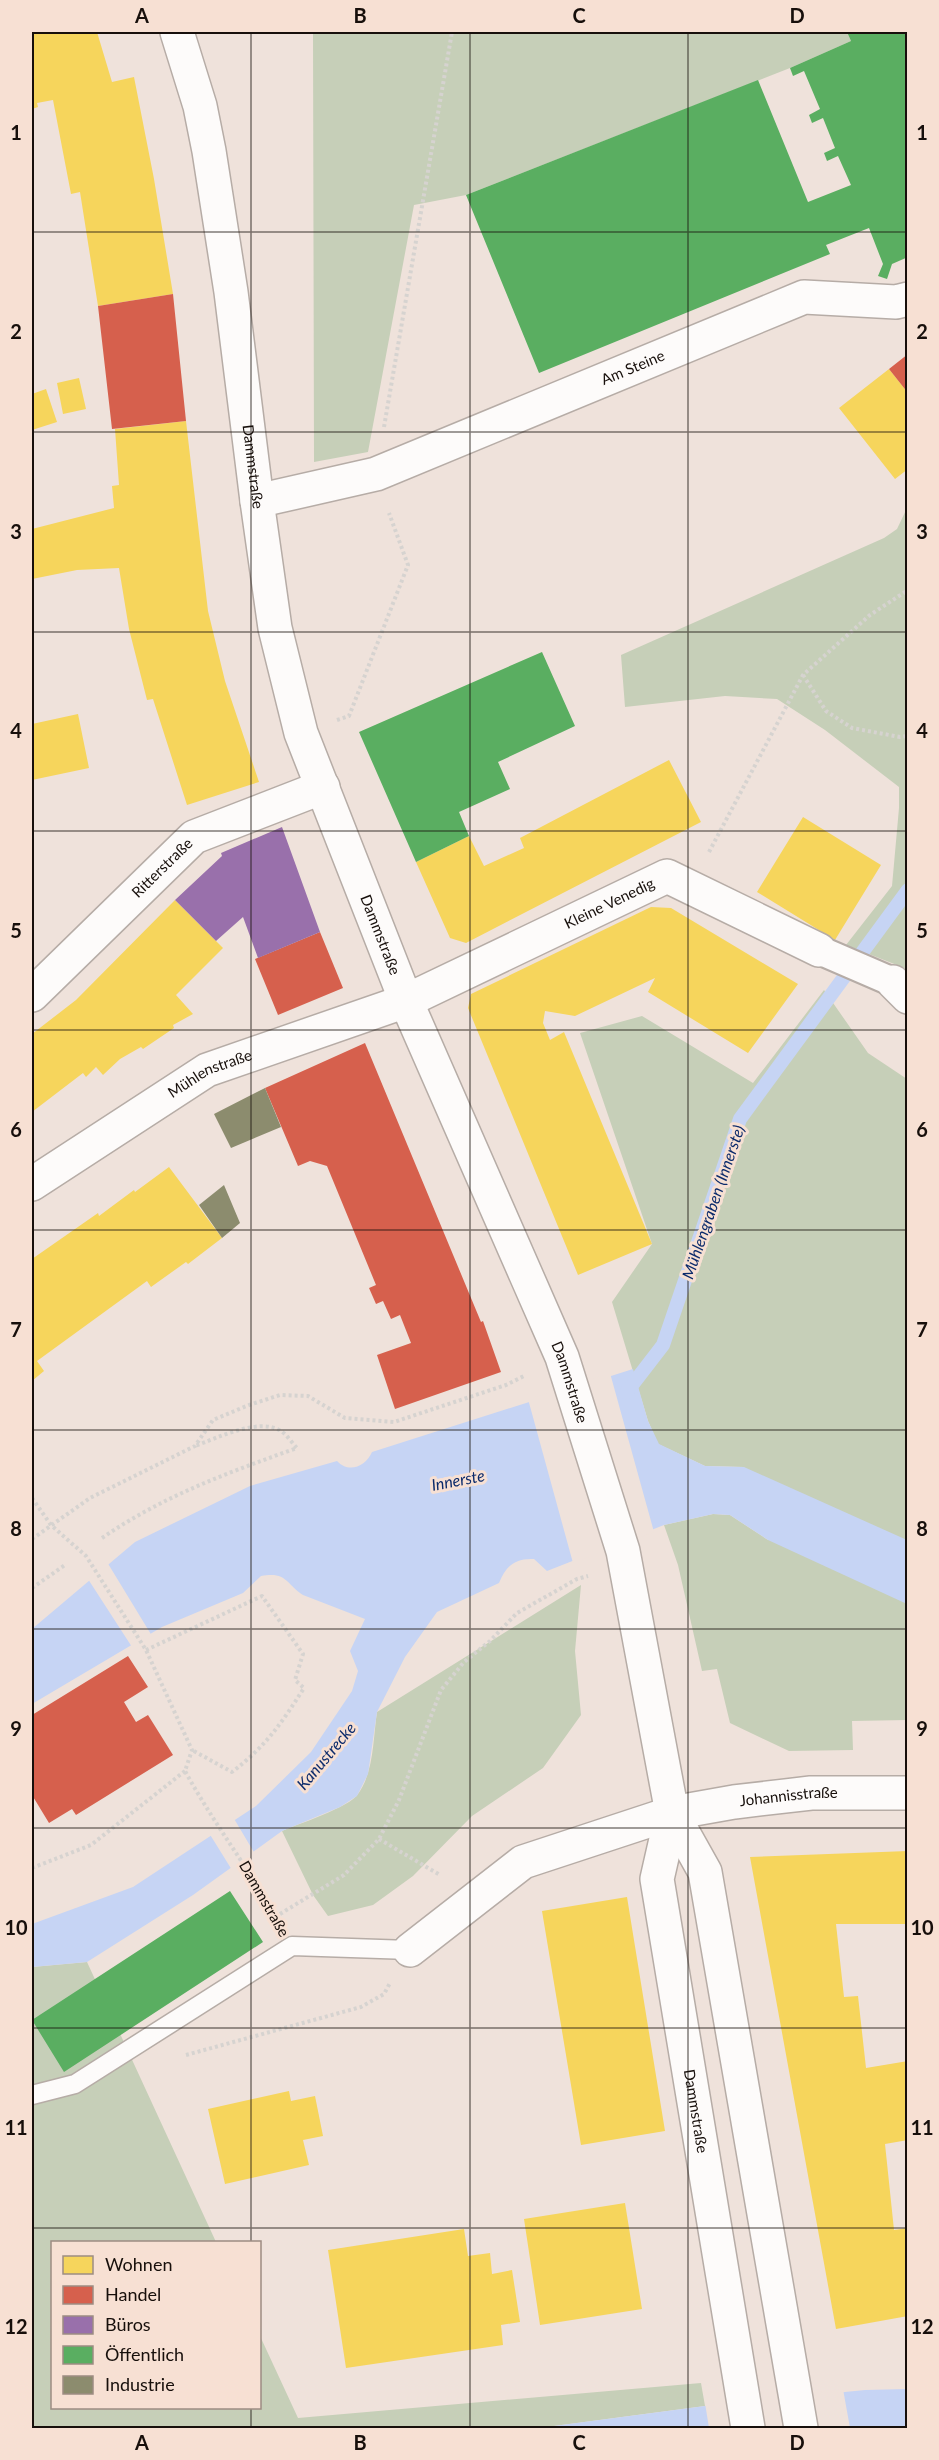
<svg xmlns="http://www.w3.org/2000/svg" width="939" height="2460" font-family="Lato,sans-serif">
<style>
.green{fill:#c6cfb8}
.water{fill:#c6d4f4}
.pier{fill:#efe2db}
.homes{fill:#f6d55c}
.shops{fill:#d6604d}
.offices{fill:#9970ab}
.public{fill:#5aae61}
.industry{fill:#8c8c6e}
.lines{fill:none;stroke-linecap:round;stroke-linejoin:round}
.stream{stroke:#c6d4f4;stroke-width:14}
.service-casing{stroke:#b6aca6;stroke-width:21}
.pedestrian-casing{stroke:#b6aca6;stroke-width:32}
.minor-casing{stroke:#b6aca6;stroke-width:36}
.tertiary-casing{stroke:#b6aca6;stroke-width:36}
.path{stroke:#d6d3d0;stroke-width:4;stroke-dasharray:3 3;stroke-linecap:butt}
.service{stroke:#fdfbfa;stroke-width:18}
.pedestrian{stroke:#fdfbfa;stroke-width:28}
.minor{stroke:#fdfbfa;stroke-width:33}
.tertiary{stroke:#fdfbfa;stroke-width:33}
.grid{fill:none;stroke:#170f0b;stroke-width:1.5;stroke-opacity:0.55}
.labels{text-anchor:middle;stroke-width:6;stroke-linejoin:round;paint-order:stroke}
.street-label{font-size:15px;fill:#170f0b;stroke:#f7e0d3}
.water-label{font-size:16px;font-style:italic;fill:#0b2a6b;stroke:#f7e0d3}
.neatline{fill:none;stroke:#170f0b;stroke-width:2}
.grid-label{font-size:20px;text-anchor:middle;font-weight:bold;fill:#170f0b}
</style>
<rect width="100%" height="100%" fill="#efe2db"/>
<!-- green -->
<path class="green" d="M313,32H847L851,41L790,68L466,195L414,205L368,452L314,462Z
M907,508L908,969H907L846,945L892,886L899,808V787L825,730L777,699L725,696L625,707L621,655L884,538L897,529Z
M824,990L868,1053L907,1079V1720L852,1721L853,1750L789,1751L730,1723L717,1669L702,1671L678,1565L664,1525L713,1514L730,1515L768,1540L744,1467L705,1466L658,1444L648,1421L612,1302L652,1244L580,1033L642,1016L753,1083Z
M581,1585L575,1651L581,1715L543,1768L472,1816L413,1876L373,1905L328,1916L313,1895L282,1831C298,1824 350,1807 358,1794C374,1772 373,1739 377,1712Z
M87,1962L216,2242H52V2408H260V2336L298,2418L701,2383L705,2406L539,2428H32V1967Z"/>
<!-- water -->
<path class="water" d="M633,1369L648,1421L659,1444L705,1466L744,1467L907,1540V1604L768,1540L730,1515L713,1514L664,1525L547,1571L534,1559C515,1558 506,1566 499,1583L437,1612L405,1657L377,1712L368,1774L357,1796L340,1807L282,1831L193,1895L87,1962L32,1967V1924L133,1887L256,1806L311,1752L352,1691L358,1671L350,1651L365,1619L303,1595C286,1584 287,1571 261,1576L243,1593L162,1627L32,1704V1629L135,1542L250,1486L337,1461C349,1474 366,1466 372,1452Z
M907,2389V2428H539L705,2406L865,2390Z"/>
<!-- pier -->
<path class="pier" d="M610,1373L654,1532L573,1563L528,1399Z
M107,1562L152,1636L132,1647L88,1579Z
M233,1817L255,1854L232,1870L209,1833Z
M843,2389L850,2428H709L705,2403Z"/>
<!-- homes -->
<path class="homes" d="M32,32H97L112,82L134,77L154,179L173,294L98,306L80,192L71,194L53,100L37,103L38,107L32,109Z
M889,369L908,393V469L895,479L839,408Z
M79,378L86,409L63,414L57,383Z
M46,389L57,422L32,430V394Z
M186,421L208,611L225,681L259,782L187,805L153,699L147,700L129,629L119,568L77,570L32,579V529L114,508L112,486L119,485L115,429Z
M78,714L89,768L32,780V724Z
M669,760L701,822L466,943L450,938L416,862L469,836L484,866L524,848L520,838Z
M803,817L881,865L835,940L757,892Z
M175,900L223,948L176,995L193,1014L173,1025L174,1028L143,1049L141,1047L120,1059L103,1075L96,1067L86,1077L83,1073L32,1112V1034L76,1000Z
M651,907L671,908L798,984L748,1053L648,992L655,978L575,1016L545,1011L543,1023L550,1040L564,1032L652,1244L578,1275L468,1008L471,994Z
M169,1167L222,1238L188,1264L186,1262L151,1287L147,1281L37,1361L44,1371L32,1381V1259L98,1213L99,1216L134,1190L135,1192Z
M908,1851V1924H836L844,1997L858,1996L866,2068L908,2061V2140L885,2144L894,2230L908,2228V2316L836,2329L750,1857Z
M627,1897L665,2131L581,2145L542,1911Z
M289,2091L291,2101L315,2096L323,2136L303,2140L309,2165L225,2184L208,2109Z
M625,2203L642,2309L540,2325L524,2219Z
M464,2229L468,2256L490,2253L492,2274L512,2270L520,2322L501,2325L503,2345L346,2368L328,2250Z"/>
<!-- shops -->
<path class="shops" d="M173,294L186,421L112,429L98,306Z
M908,354V393L889,369Z
M320,932L343,988L278,1015L255,959Z
M365,1043L481,1322L483,1321L501,1372L395,1409L377,1355L411,1343L400,1315L391,1319L383,1301L376,1304L369,1288L376,1285L327,1166L310,1161L298,1166L265,1088Z
M128,1656L148,1687L124,1702L136,1722L148,1715L173,1755L76,1815L72,1809L49,1823L32,1795V1715Z"/>
<!-- offices -->
<path class="offices" d="M282,827L320,932L258,958L243,917L216,941L175,900L222,856L221,853Z"/>
<!-- public -->
<path class="public" d="M847,32H908V257L892,264L887,279L878,276L883,264L869,228L826,245L830,254L539,373L466,195L758,80L808,202L851,185L838,156L827,161L824,153L835,148L823,118L812,123L809,115L820,109L804,71L793,76L790,68L851,41Z
M542,652L575,726L498,762L510,789L459,812L469,836L416,862L359,732Z
M230,1891L263,1942L64,2072L32,2020Z"/>
<!-- industry -->
<path class="industry" d="M265,1088L281,1127L231,1148L214,1114Z
M224,1185L240,1223L222,1238L199,1205Z"/>
<g class="lines">
<!-- stream -->
<path class="stream" d="M626,1393L663,1345L740,1119L908,890"/>
<!-- service casing -->
<g class="service-casing">
<path id="service" d="M32,2095L75,2084L292,1946L410,1950"/>
</g>
<!-- pedestrian casing -->
<g class="pedestrian-casing">
<path id="pedestrian" d="M819,950L893,982"/>
</g>
<!-- minor casing -->
<g class="minor-casing">
<g id="minor">
<path id="s1" d="M257,501L376,474L804,297L896,302L908,299"/>
<path d="M893,982L908,997"/>
<path id="s2" d="M32,995L194,837L323,787"/>
<path id="s3" d="M32,1184L207,1070L406,1001L667,876L819,950"/>
<path id="s4" d="M410,1950L523,1862L672,1813L734,1802L811,1793H908"/>
</g>
</g>
<!-- tertiary casing -->
<g class="tertiary-casing">
<g id="tertiary">
<path id="s5" d="M177,32L200,106L209,151L231,292L257,501L275,628L301,733L406,1001L562,1357L623,1551L672,1813L705,1872L801,2428"/>
<path id="s6" d="M672,1813L657,1879L748,2428"/>
</g>
</g>
<!-- path -->
<path class="path" d="M384,427L452,32
M803,675L826,711L852,728L900,737L908,736
M337,720L349,716L408,565L389,513
M709,852L803,675L870,615L908,590
M32,1498L51,1525L86,1556L146,1650L192,1750L185,1771C213,1822 248,1868 277,1918
M102,1538C163,1496 227,1473 297,1448C292,1443 287,1435 281,1431C259,1417 217,1438 195,1446
M32,1539L90,1498L195,1446L213,1420L249,1405L280,1395L308,1396L345,1418L394,1422L506,1385L526,1375
M32,1588L65,1565
M146,1650L262,1596L303,1654L295,1680L304,1688C281,1724 266,1746 232,1772L192,1750
M379,1839L440,1875
M32,1868L91,1845L185,1771
M280,1914L344,1875L379,1839L399,1800L441,1690L464,1662L490,1641L517,1613L577,1579L588,1576
M186,2055L361,2007L384,1994L390,1983"/>
<!-- service -->
<use href="#service" class="service"/>
<!-- pedestrian -->
<use href="#pedestrian" class="pedestrian"/>
<!-- minor -->
<use href="#minor" class="minor"/>
<!-- tertiary -->
<use href="#tertiary" class="tertiary"/>
</g>
<!-- grid -->
<path class="grid" d="M251,32V2242M470,32V2428M688,32V2428M32,232H908M32,432H908M32,632H908M32,831H908M32,1030H908M32,1230H908M32,1430H908M32,1629H908M32,1828H908M32,2028H908M32,2228H908M251,2408V2428"/>
<g class="labels">
<!-- street labels -->
<g class="street-label">
<text dy="5" stroke="none"><textPath href="#s1" startOffset="400">Am Steine</textPath></text>
<text dy="5" stroke="none"><textPath href="#s5" startOffset="442">Dammstraße</textPath></text>
<text dy="5" stroke="none"><textPath href="#s2" startOffset="182">Ritterstraße</textPath></text>
<text dy="5" stroke="none"><textPath href="#s3" startOffset="645">Kleine Venedig</textPath></text>
<text dy="5" stroke="none"><textPath href="#s5" startOffset="930">Dammstraße</textPath></text>
<text dy="5" stroke="none"><textPath href="#s3" startOffset="210">Mühlenstraße</textPath></text>
<text dy="5" stroke="none"><textPath href="#s5" startOffset="1416">Dammstraße</textPath></text>
<text dy="5" stroke="none"><textPath href="#s4" startOffset="418">Johannisstraße</textPath></text>
<text transform="translate(264 1899) rotate(60)" y="5">Dammstraße</text>
<text dy="5" stroke="none"><textPath href="#s6" startOffset="303">Dammstraße</textPath></text>
</g>
<!-- water labels -->
<g class="water-label">
<text transform="translate(713 1202) rotate(-71)" y="6">Mühlengraben (Innerste)</text>
<text transform="translate(458 1480) rotate(-11)" y="6">Innerste</text>
<text transform="translate(326 1756) rotate(-50)" y="6">Kanustrecke</text>
</g>
</g>
<!-- border -->
<rect width="939" height="2460" fill="none" stroke="#f7e0d3" stroke-width="66"/>
<!-- legend -->
<rect x="51" y="2241" width="210" height="168" fill="#f7e0d3" stroke="#9d8c83" stroke-width="1.5"/>
<rect x="63" y="2256" width="30" height="18" fill="#f6d55c" stroke="#9d8c83" stroke-width="1.5"/>
<text x="105" y="2271" font-size="18" fill="#170f0b">Wohnen</text>
<rect x="63" y="2286" width="30" height="18" fill="#d6604d" stroke="#9d8c83" stroke-width="1.5"/>
<text x="105" y="2301" font-size="18" fill="#170f0b">Handel</text>
<rect x="63" y="2316" width="30" height="18" fill="#9970ab" stroke="#9d8c83" stroke-width="1.5"/>
<text x="105" y="2331" font-size="18" fill="#170f0b">Büros</text>
<rect x="63" y="2346" width="30" height="18" fill="#5aae61" stroke="#9d8c83" stroke-width="1.5"/>
<text x="105" y="2361" font-size="18" fill="#170f0b">Öffentlich</text>
<rect x="63" y="2376" width="30" height="18" fill="#8c8c6e" stroke="#9d8c83" stroke-width="1.5"/>
<text x="105" y="2391" font-size="18" fill="#170f0b">Industrie</text>
<rect x="33" y="33" width="873" height="2394" class="neatline"/>
<g class="grid-label">
<text x="142" y="23">A</text>
<text x="360" y="23">B</text>
<text x="579" y="23">C</text>
<text x="797" y="23">D</text>
<text x="16" y="140">1</text>
<text x="922" y="140">1</text>
<text x="16" y="339">2</text>
<text x="922" y="339">2</text>
<text x="16" y="539">3</text>
<text x="922" y="539">3</text>
<text x="16" y="738">4</text>
<text x="922" y="738">4</text>
<text x="16" y="938">5</text>
<text x="922" y="938">5</text>
<text x="16" y="1137">6</text>
<text x="922" y="1137">6</text>
<text x="16" y="1337">7</text>
<text x="922" y="1337">7</text>
<text x="16" y="1536">8</text>
<text x="922" y="1536">8</text>
<text x="16" y="1736">9</text>
<text x="922" y="1736">9</text>
<text x="16" y="1935">10</text>
<text x="922" y="1935">10</text>
<text x="16" y="2135">11</text>
<text x="922" y="2135">11</text>
<text x="16" y="2334">12</text>
<text x="922" y="2334">12</text>
<text x="142" y="2450">A</text>
<text x="360" y="2450">B</text>
<text x="579" y="2450">C</text>
<text x="797" y="2450">D</text>
</g>
</svg>
